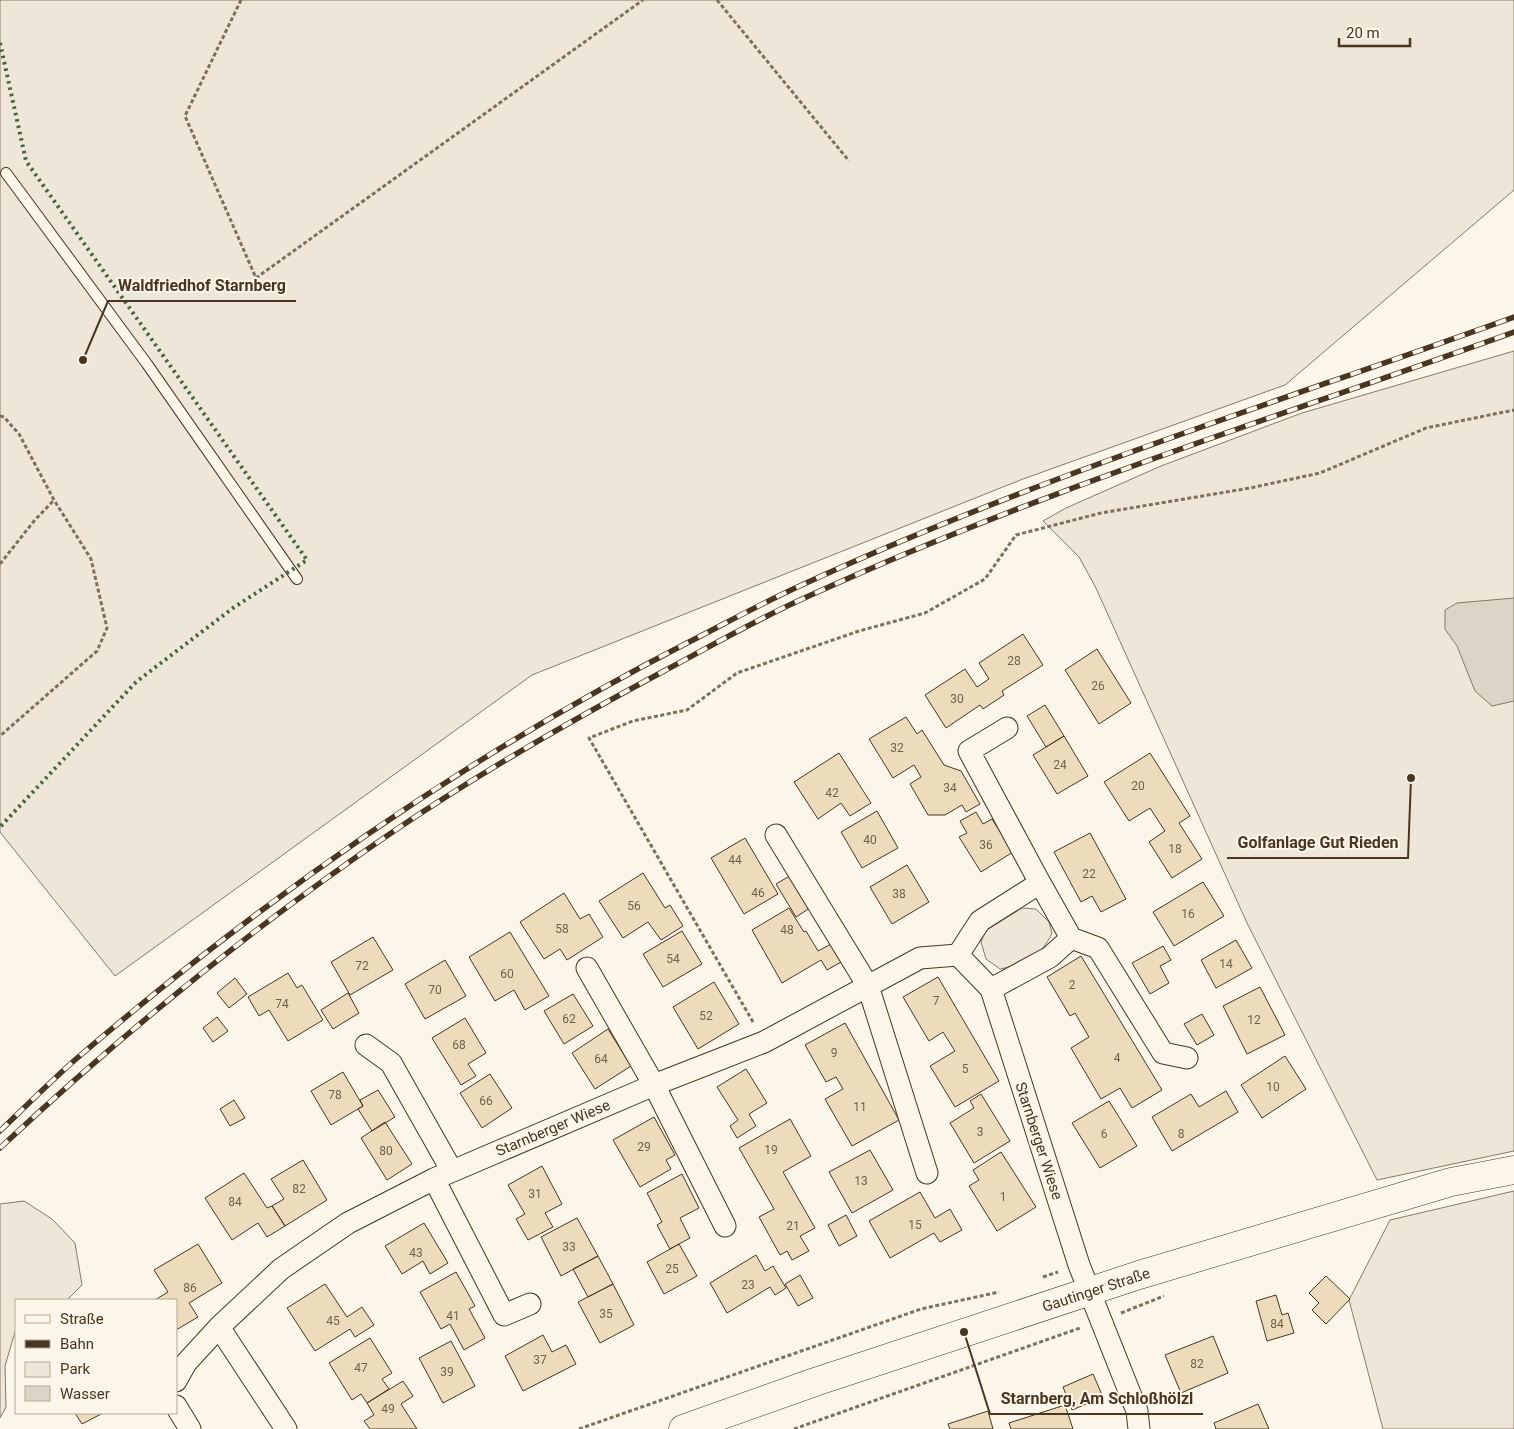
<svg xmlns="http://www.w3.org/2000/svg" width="1514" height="1429" font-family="Roboto,sans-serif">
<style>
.green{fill:#ede6d9;stroke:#887966}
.water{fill:#dcd4c6;stroke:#887966}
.building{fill:#ecdcbc;stroke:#4a3520}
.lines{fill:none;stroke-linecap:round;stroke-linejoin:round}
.lane-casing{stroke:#4a3520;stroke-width:12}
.street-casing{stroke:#4a3520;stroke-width:23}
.secondary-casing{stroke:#4a3520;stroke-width:29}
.path{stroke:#7f6f5c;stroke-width:3;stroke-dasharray:4 2.5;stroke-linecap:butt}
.lane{stroke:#fbf6e9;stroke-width:10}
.street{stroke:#fbf6e9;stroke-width:21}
.secondary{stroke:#fbf6e9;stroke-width:28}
.rail-casing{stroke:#4a3520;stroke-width:5.5}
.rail{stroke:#fbf6e9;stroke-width:4;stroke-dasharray:11;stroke-linecap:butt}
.hedge{stroke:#436837;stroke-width:4;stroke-dasharray:2.5 4;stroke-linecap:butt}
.labels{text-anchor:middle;stroke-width:4;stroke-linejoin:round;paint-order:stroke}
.number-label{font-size:12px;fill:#725f47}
.street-label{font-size:15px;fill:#4a3520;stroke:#fbf6e9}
.leader{fill:none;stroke:#4a3520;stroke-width:2}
.callout-dot{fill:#4a3520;stroke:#fbf6e9;stroke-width:2}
.callout-label{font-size:16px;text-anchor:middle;font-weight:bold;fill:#4a3520;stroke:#fbf6e9;stroke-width:4;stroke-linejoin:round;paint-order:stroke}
</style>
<rect width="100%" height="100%" fill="#fbf6e9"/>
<!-- green -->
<path class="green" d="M0,0H1514V190L1285,385L1023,479L532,675L115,976L0,832Z
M1514,351V1151L1377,1180L1247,923L1095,586L1079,557L1043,521L1066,508L1161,466L1302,413Z
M1022,908L1036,909L1049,922L1052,933C1041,957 1025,964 1000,969L986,959L981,942L985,931Z
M1514,1191V1429H1383L1349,1300L1390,1220Z
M24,1201L52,1219L75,1243L82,1285L67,1300H16V1331L15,1332L5,1366L6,1407L0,1418V1204Z"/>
<!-- water -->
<path class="water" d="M1514,598V701L1492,706L1475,691L1457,646L1445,629V610L1457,603Z"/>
<!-- building -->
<path class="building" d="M1023,634L1043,665L1002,691L1004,695L983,709L980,705L946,728L925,695L965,669L977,687L989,679L979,663Z
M1097,649L1131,703L1099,724L1065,670Z
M1045,705L1064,736L1046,747L1027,716Z
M906,717L917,734L922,730L944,765L961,771L980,804L966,812L962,805L945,815H928L910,784L921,777L914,765L893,778L869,739Z
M1064,736L1088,776L1057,794L1033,755Z
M839,753L871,803L850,816L841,803L818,819L794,782Z
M1150,753L1190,816L1179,823L1202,859L1172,878L1149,842L1165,831L1150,808L1129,821L1104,782Z
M877,811L898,848L862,868L841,832Z
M976,812L983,824L992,819L1013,852L981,872L959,837L967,833L960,821Z
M1090,833L1126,899L1101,912L1092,896L1081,902L1054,852Z
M745,838L778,894L744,914L711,858Z
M907,865L929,902L892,924L870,887Z
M643,873L665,908L670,905L683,926L661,940L648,922L623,938L599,901Z
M793,874L813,906L796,917L776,884Z
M1203,882L1224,916L1174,946L1153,912Z
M564,893L580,919L589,914L603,937L567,960L560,949L544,959L520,922Z
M789,908L804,932L806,931L818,951L833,943L843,961L827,970L821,960L782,983L752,930Z
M682,931L702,964L663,987L643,954Z
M510,932L549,996L525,1010L514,990L495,1001L469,957Z
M373,937L393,970L350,995L331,962Z
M1236,940L1252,968L1216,988L1201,960Z
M1163,946L1171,960L1160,966L1169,983L1150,994L1132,963Z
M1081,956L1162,1090L1132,1108L1120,1088L1101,1099L1071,1048L1089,1037L1075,1013L1070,1016L1047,977Z
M445,960L466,996L425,1019L405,984Z
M288,973L297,988L302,985L323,1020L288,1041L269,1010L259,1016L248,997Z
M938,977L999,1081L955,1107L930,1066L955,1051L943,1032L929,1041L903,997Z
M235,978L247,994L229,1008L217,993Z
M714,982L739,1024L698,1049L673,1007Z
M1260,987L1285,1035L1247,1054L1223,1006Z
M348,993L359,1013L333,1029L321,1010Z
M573,994L593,1026L564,1044L544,1011Z
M1202,1014L1214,1035L1197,1045L1184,1024Z
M217,1017L228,1031L213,1042L203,1028Z
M465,1018L486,1053L468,1064L476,1076L461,1085L432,1038Z
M845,1023L899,1120L852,1146L825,1099L843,1089L836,1077L826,1082L805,1045Z
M608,1029L631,1066L595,1089L572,1053Z
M1285,1056L1306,1089L1262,1118L1241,1085Z
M746,1069L767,1103L749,1114L756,1126L737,1138L730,1126L738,1120L717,1087Z
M343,1072L363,1106L331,1125L311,1091Z
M490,1074L512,1108L482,1128L460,1093Z
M378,1090L395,1117L372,1131L358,1109L363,1106L360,1100Z
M1226,1091L1238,1112L1172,1151L1152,1117L1191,1094L1199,1107Z
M981,1094L1010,1141L974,1163L950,1123L974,1108L970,1101Z
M234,1100L245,1118L230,1126L220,1109Z
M1109,1101L1137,1146L1100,1168L1072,1123Z
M654,1117L675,1155L666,1160L671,1169L640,1187L613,1140Z
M790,1119L811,1156L783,1172L815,1228L800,1236L809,1251L792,1260L787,1251L780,1255L759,1217L774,1209L739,1148Z
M385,1122L412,1164L387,1180L361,1138Z
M870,1150L893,1190L852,1213L829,1172Z
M1001,1152L1036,1207L997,1231L969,1186L979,1180L973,1170Z
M303,1160L327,1200L285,1226L272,1206L284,1199L271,1179Z
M542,1166L562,1204L545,1213L553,1227L528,1240L516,1219L525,1214L508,1185Z
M244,1173L267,1208L272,1206L285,1226L267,1237L258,1223L232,1240L205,1198Z
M682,1174L699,1208L680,1218L690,1238L670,1249L657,1225L662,1222L647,1193Z
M920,1192L935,1218L950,1209L962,1230L940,1242L934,1233L890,1258L869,1221Z
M846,1215L857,1236L839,1246L828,1225Z
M577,1218L598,1256L561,1276L541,1237Z
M424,1223L448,1263L430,1274L423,1261L402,1274L385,1246Z
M198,1244L222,1283L189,1303L198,1317L176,1330V1300H155L168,1292L154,1270Z
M679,1244L697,1276L664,1294L647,1262Z
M756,1255L765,1271L773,1266L786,1288L775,1295L770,1287L727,1313L710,1283Z
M598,1256L613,1284L588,1297L573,1269Z
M456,1272L475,1306L469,1309L485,1338L464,1350L450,1324L441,1329L420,1292Z
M800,1275L813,1298L798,1306L785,1284Z
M1326,1276L1350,1299L1326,1324L1312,1310L1319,1303L1309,1293Z
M325,1284L347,1317L362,1307L374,1325L355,1337L350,1329L315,1351L287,1308Z
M613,1284L634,1325L600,1343L578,1302Z
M1276,1295L1282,1315L1288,1313L1294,1333L1267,1341L1256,1301Z
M543,1335L552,1352L566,1345L576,1364L523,1391L505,1356Z
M1213,1336L1228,1373L1181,1393L1165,1355Z
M370,1338L392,1373L382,1379L389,1389L367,1403L361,1394L352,1400L329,1363Z
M451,1341L475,1386L443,1403L419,1358Z
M1093,1374L1103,1397L1072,1410L1063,1387Z
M403,1381L413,1396L401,1404L417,1429H370L364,1421L374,1415L367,1403Z
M1258,1404L1269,1429H1216L1214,1423Z
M1065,1405L1073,1429H1011L1009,1423Z
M988,1411L993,1429H950L948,1424Z
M75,1413H103L82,1424Z"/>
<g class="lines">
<!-- lane casing -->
<g class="lane-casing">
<path id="lane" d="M6,173L147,364L297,579"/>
</g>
<!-- street casing -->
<g class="street-casing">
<path id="street" d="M1007,728L969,751L1040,883
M776,835L868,986L927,1173
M1071,938L1098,948L1163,1053L1187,1058
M958,955L980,921L1040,883L1071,938L1050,957L991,989
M587,968L654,1085L725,1226
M366,1045L391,1063L452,1171
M434,1179L504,1315L530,1304
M219,1327L286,1429
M176,1381L186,1363L219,1327L281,1269L348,1223L434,1179L654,1085L764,1042L920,958L958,955L991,989L1079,1265L1137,1411L1139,1429
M176,1406L190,1429"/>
</g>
<!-- secondary casing -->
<g class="secondary-casing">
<path id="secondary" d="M683,1429L815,1382L1139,1275L1451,1182L1514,1170"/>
</g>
<!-- path -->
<path class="path" d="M241,0L185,116L256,278L643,0
M717,0L849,161
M0,416L4,417L19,434L54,500L91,559L107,628L97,651L0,736
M0,564L34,521L54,500
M753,1022L589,738L633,721L687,710L737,673L859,631L925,613L985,579L1016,535L1101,513L1250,488L1320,473L1426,428L1514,410
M1043,1277L1058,1272
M1121,1313L1164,1296
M579,1429L921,1309L999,1292
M794,1429L1080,1328"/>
<!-- lane -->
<use href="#lane" class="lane"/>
<!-- street -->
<use href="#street" class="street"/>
<!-- secondary -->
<use href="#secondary" class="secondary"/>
<!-- rail casing -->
<g class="rail-casing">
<path id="rail" d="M0,1131C25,1107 50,1082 76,1059C264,898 467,756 687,643C726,623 764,602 804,584C1034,478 1276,403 1514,317
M0,1148C123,1033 254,926 394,831C481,772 572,720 664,671C713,645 761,617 811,595C1039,491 1279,417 1514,332"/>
</g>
<!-- rail -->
<use href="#rail" class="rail"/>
<!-- hedge -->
<path class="hedge" d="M0,43L26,161L307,560L233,608L136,682L0,827"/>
</g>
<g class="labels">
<!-- number labels -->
<g class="number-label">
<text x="1014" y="665">28</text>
<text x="1098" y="690">26</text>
<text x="957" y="703">30</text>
<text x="897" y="752">32</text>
<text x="1060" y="769">24</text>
<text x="1138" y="790">20</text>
<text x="950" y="792">34</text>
<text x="832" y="797">42</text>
<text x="870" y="844">40</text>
<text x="986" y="849">36</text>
<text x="1175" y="853">18</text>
<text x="735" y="864">44</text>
<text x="1089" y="878">22</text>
<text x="758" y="897">46</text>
<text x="899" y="898">38</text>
<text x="634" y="910">56</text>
<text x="1188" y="918">16</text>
<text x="562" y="933">58</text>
<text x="787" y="934">48</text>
<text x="673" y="963">54</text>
<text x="1226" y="968">14</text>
<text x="362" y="970">72</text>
<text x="507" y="978">60</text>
<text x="1072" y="989">2</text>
<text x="435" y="994">70</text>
<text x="936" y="1005">7</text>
<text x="282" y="1008">74</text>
<text x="706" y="1020">52</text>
<text x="569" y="1023">62</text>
<text x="1254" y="1024">12</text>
<text x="459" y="1049">68</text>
<text x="834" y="1057">9</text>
<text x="1117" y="1062">4</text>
<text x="601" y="1063">64</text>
<text x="965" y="1073">5</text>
<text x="1273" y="1091">10</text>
<text x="335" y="1099">78</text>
<text x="486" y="1105">66</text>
<text x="860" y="1111">11</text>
<text x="980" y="1136">3</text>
<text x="1104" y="1138">6</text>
<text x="1181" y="1138">8</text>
<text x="644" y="1151">29</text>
<text x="771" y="1154">19</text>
<text x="386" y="1155">80</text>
<text x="861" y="1185">13</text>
<text x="299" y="1193">82</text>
<text x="535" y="1198">31</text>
<text x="1003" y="1201">1</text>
<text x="235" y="1206">84</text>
<text x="915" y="1229">15</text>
<text x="793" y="1230">21</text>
<text x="569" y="1251">33</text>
<text x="416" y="1257">43</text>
<text x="672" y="1273">25</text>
<text x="748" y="1289">23</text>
<text x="190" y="1292">86</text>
<text x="606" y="1318">35</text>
<text x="453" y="1320">41</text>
<text x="333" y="1325">45</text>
<text x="1277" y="1328">84</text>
<text x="540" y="1364">37</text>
<text x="1197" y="1368">82</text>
<text x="361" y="1372">47</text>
<text x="447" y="1376">39</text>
<text x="388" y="1413">49</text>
</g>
<!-- street labels -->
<g class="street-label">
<text transform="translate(553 1128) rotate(-23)" y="5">Starnberger Wiese</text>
<text transform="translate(1039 1141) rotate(72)" y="5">Starnberger Wiese</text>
<text transform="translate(1096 1290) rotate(-18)" y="5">Gautinger Straße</text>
</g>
</g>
<!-- callouts -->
<path class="leader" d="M83 360L108 301H296M1411 778L1408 858H1227M964 1332L990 1414H1203"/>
<g class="callout-dot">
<circle cx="83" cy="360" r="5"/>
<circle cx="1411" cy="778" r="5"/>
<circle cx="964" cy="1332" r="5"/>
</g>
<g class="callout-label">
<text x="202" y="291">Waldfriedhof Starnberg</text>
<text x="1318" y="848">Golfanlage Gut Rieden</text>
<text x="1097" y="1404">Starnberg, Am Schloßhölzl</text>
</g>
<!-- legend -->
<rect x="15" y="1299" width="162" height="115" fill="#fbf6e9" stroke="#b4a999"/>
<rect x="25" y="1315" width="25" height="8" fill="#fbf6e9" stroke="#b4a999"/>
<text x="60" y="1324" font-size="15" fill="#4a3520">Straße</text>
<rect x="25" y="1340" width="25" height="8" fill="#4a3520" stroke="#b4a999"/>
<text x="60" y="1349" font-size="15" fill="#4a3520">Bahn</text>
<rect x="25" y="1362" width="25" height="15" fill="#ede6d9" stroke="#b4a999"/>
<text x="60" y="1374" font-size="15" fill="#4a3520">Park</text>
<rect x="25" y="1386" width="25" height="15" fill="#dcd4c6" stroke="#b4a999"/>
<text x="60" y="1399" font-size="15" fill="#4a3520">Wasser</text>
<!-- scale -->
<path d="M1339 38v8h71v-8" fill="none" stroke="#4a3520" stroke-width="2.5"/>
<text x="1346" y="38" font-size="15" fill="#4a3520" stroke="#fbf6e9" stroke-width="4" paint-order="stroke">20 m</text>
</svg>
